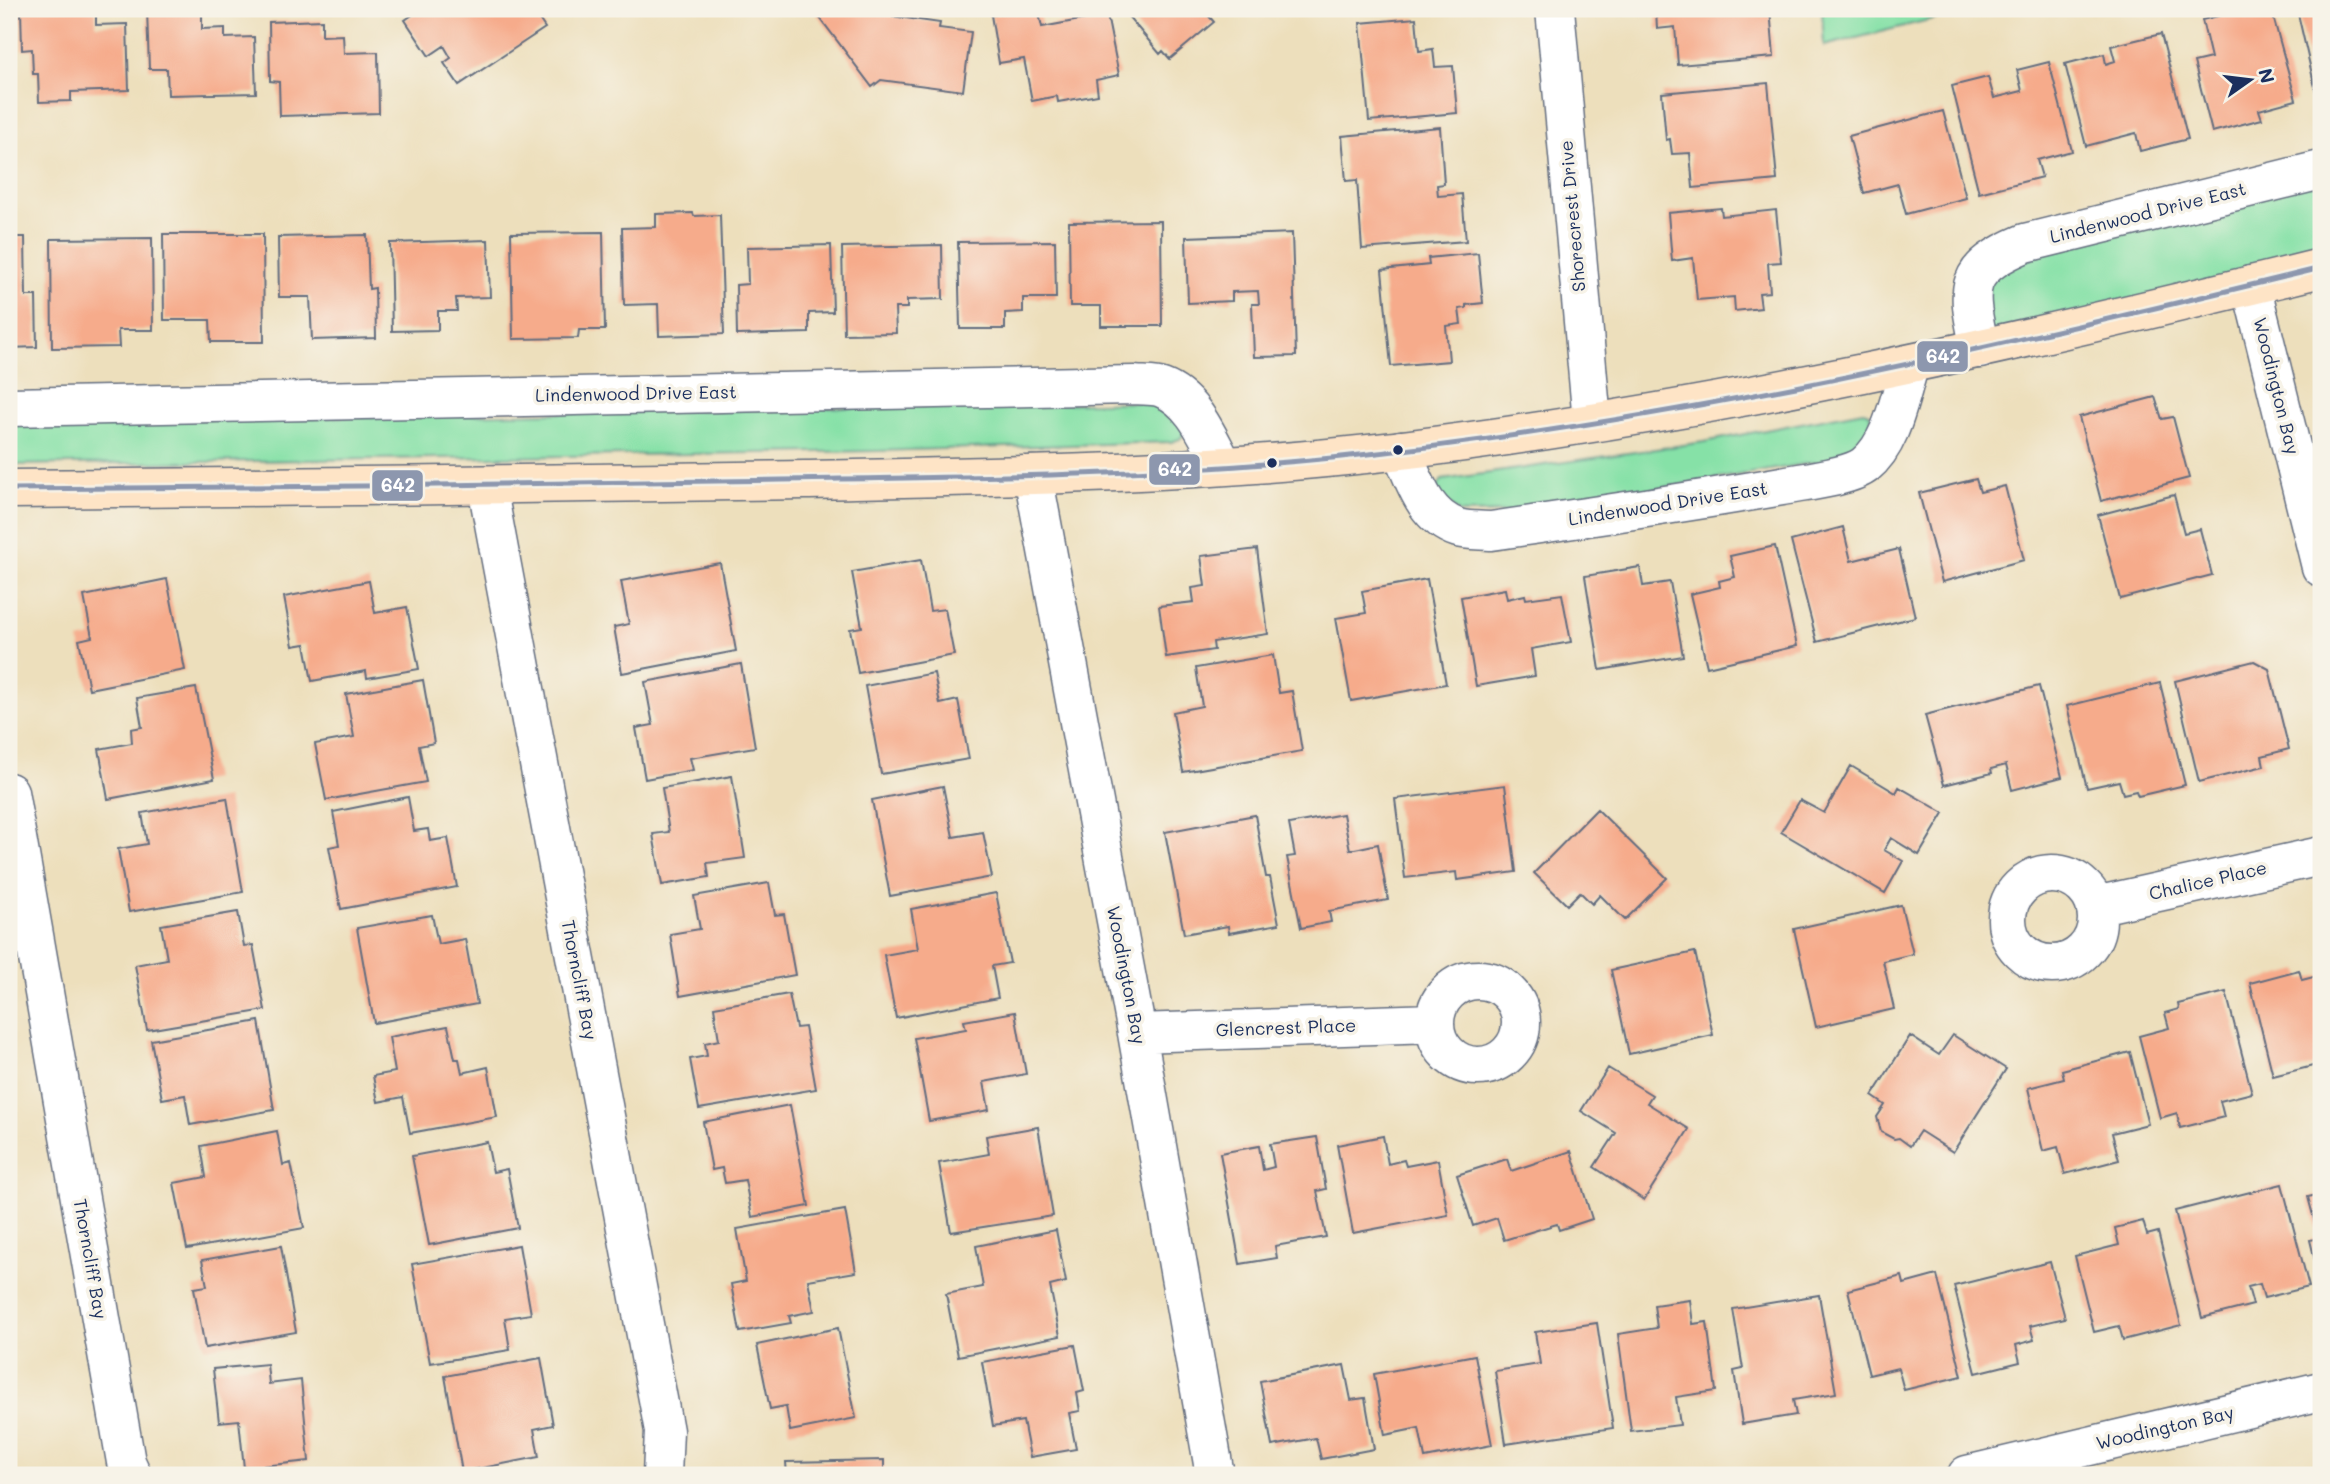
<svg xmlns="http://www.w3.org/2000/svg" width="2330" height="1484" font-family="Mali,sans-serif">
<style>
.green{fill:#86e1a7;stroke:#508882;stroke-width:2}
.building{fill:#f6ab8b}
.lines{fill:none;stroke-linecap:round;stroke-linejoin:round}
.street-casing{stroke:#646d7f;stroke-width:41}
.secondary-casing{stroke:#646d7f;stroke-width:41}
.street{stroke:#fff;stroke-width:38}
.secondary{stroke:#fee4c6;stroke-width:38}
.bus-1-casing{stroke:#f7f3e8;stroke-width:10}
.bus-1{stroke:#8d97ae;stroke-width:5}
.bus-dot{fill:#1b2f5e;stroke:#f7f3e8;stroke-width:2.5}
.labels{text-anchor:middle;stroke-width:7;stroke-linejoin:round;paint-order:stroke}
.street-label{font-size:18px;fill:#1b2f5e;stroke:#f7f3e8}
.line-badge{stroke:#f7f3e8;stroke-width:2.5}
.badge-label{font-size:19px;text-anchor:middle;font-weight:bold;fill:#fff}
</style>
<rect width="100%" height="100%" fill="#f7f3e8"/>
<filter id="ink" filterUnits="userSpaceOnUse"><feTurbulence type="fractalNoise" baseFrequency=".0143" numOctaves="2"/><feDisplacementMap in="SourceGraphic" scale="14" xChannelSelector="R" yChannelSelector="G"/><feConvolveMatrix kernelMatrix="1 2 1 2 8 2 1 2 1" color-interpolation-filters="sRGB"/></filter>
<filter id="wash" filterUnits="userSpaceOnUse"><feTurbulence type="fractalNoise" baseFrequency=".00686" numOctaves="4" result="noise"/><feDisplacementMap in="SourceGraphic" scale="28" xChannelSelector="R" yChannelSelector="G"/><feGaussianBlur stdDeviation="1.57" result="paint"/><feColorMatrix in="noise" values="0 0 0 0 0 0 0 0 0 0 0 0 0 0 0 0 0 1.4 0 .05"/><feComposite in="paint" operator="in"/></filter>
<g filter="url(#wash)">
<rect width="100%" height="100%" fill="#eddfbc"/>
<!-- green -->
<path class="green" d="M1822,9H1973L1824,46Z
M2321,170V268L1980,349L1982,266Z
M1153,402L1170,412L1185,432L1180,439L1171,442L878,451L9,465V423Z
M1863,411L1870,413C1876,438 1854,450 1835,459L1517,512L1459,513L1435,490L1442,480L1704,442Z"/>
<g id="blocks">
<!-- building -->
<path class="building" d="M21,9H96V25L127,24L129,90L71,92V101L39,102L38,74H33L32,49L22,50Z
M147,9H202V29L225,28V38L254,37L256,93L168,95L167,69H149Z
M421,9H532L545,28L459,85L444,63L451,58L444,46L429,56L405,20Z
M815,9H879L885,15L940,23L939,28L971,32L963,91L881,80L872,87L814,10Z
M1024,9H1038L1042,27L1107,15L1119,75L1096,80L1098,95L1058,102L1057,96L1032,101L1024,59L999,63L991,15Z
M1122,9H1213L1207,14L1214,22L1170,59L1163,51L1160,54Z
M1656,9H1770L1774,57L1678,65L1675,27L1657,29Z
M2246,9H2271L2296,100L2259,110L2262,119L2212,132L2194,62L2211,58L2202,20Z
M2321,9V109H2320L2298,14Z
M1416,18L1419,51L1433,49L1435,67L1453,66L1457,113L1369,121L1360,23Z
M322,20V36L343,35L344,53L378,52L379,113L280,116L279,82L270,81L269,22Z
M2161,34L2188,139L2140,151L2136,133L2086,146L2065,64L2104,54L2106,64L2115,61L2111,46Z
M2049,62L2072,151L2037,160L2042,177L1979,193L1952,86L1988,77L1994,98L2022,91L2017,70Z
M1768,83L1777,180L1693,188L1690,153L1672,154L1670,139L1666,140L1662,93Z
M1943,111L1966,198L1906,214L1898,184L1864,193L1849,136Z
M1440,127L1444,184L1437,185L1438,196L1462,194L1466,241L1362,249L1357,180L1346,181L1342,136Z
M1721,208L1722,216L1776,210L1781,262L1768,263L1770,292L1759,293L1761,308L1735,311L1734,297L1697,300L1693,258L1672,261L1668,213Z
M693,213L694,216L720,215L724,334L659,336L658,304L624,305L622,228L656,227V214Z
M1161,221L1162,326H1101V306H1070L1069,222Z
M603,232L605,330H579L578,338L513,339L511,233Z
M1292,233L1296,356L1254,357L1252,304H1259L1258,291L1232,292V301L1188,303L1186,237Z
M163,234H263L264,342H211L210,320H164Z
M367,235L369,289L375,288L376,338L312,340L310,297H279L278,237Z
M9,237H25L26,296H36L37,347L9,348Z
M152,238L153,330H118L119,347L52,348L51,239Z
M488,240L490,297L456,298L457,311H438V330L392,331L390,243Z
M1055,241L1056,298H1023V312L1005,313V329H960L958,242Z
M831,245L833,312L809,313V333L737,335L736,285L748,284L747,247Z
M942,245L943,299L907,300V308H895L896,333L844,334L842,247Z
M1478,253L1483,303L1466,305V308L1459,309L1461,324L1446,326L1449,361L1391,366L1382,270L1429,265L1428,258Z
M2155,397L2162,419L2173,417L2189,478L2101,501L2079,417Z
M1976,479L1980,492L2005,486L2024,560L1942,582L1919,493Z
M2174,495L2184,533L2200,529L2212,575L2120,599L2098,515Z
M1843,527L1851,561L1899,549L1915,617L1817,642L1791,541Z
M1775,546L1797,646L1707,667L1690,594L1720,587L1719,581L1735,577L1730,556Z
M1257,549L1268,634L1213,642L1214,650L1166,657L1159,606L1194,602L1192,588L1205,586L1201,556Z
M921,560L930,611L945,609L954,655L858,673L850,629L862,627L852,572Z
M720,563L736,651L622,673L614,627L629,624L621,581Z
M1640,567L1643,586L1670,582L1683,656L1600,670L1585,576Z
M167,579L185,670L89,689L79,640L92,637L84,596Z
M1427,579L1446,684L1351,701L1336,618L1366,613L1362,591Z
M369,581L375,613L407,607L419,669L367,678L366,671L312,681L305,644L293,646L284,597Z
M1505,589L1507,599L1525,595L1526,599L1562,594L1571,642L1531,649L1535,676L1476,686L1461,597Z
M1273,655L1279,693L1292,691L1302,751L1183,772L1173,712L1202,706L1196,668Z
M2254,661L2269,669L2289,749L2262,756L2264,766L2199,782L2175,681Z
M741,664L755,747L690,758L693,770L645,779L636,728L653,725L645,682Z
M934,673L940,704L958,700L969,759L881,774L865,686Z
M423,680L434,743L419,746L426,782L326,800L315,744L354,737L346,694Z
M2160,683L2185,785L2138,796L2136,791L2123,794L2119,781L2087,788L2067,706Z
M2039,686L2062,777L2012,790L2006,765L1991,769L1992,773L1944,785L1925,715Z
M196,688L214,779L108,799L99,749L132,743L131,729L142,727L137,698Z
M1851,766L1896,793L1899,787L1944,813L1919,855L1891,838L1884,850L1903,861L1885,893L1781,832L1800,800L1824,813Z
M732,776L745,858L707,863L709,877L662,885L653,834L669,832L662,788Z
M1505,785L1516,872L1457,880L1456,872L1405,878L1395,799Z
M943,786L953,837L983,832L992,877L890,896L872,800Z
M408,797L414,831L428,829L430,841L448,838L457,887L341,909L329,847L339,845L333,812Z
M227,798L243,892L129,912L118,849L147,844L142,813Z
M1597,809L1667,878L1625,920L1600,895L1592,904L1580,892L1567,905L1534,873Z
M1343,814L1350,850L1378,844L1388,900L1329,911L1331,922L1301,928L1287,857L1295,856L1289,824Z
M1255,815L1266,877H1270L1279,924L1229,933L1228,926L1184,934L1165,832Z
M769,883L775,915L784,914L795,975L680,996L670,934L700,929L694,896Z
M996,893L1010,963L992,966L998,998L896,1018L884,955L918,949L911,909Z
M1901,905L1913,954L1883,961L1894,1009L1816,1027L1794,929Z
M238,912L244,946L253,945L265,1010L147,1030L135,965L167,959L161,925Z
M432,915L438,944L465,939L477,1004L374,1023L357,928Z
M1695,952L1713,1035L1629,1054L1611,970Z
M2299,970L2302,980L2321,975V1064L2273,1076L2250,983Z
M2226,992L2252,1093L2220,1101L2224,1117L2180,1128L2177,1113L2160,1118L2139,1036L2169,1028L2165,1013L2179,1009L2178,1004Z
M789,994L796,1028L805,1027L816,1089L699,1109L690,1059L707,1056L705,1043L719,1040L714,1007Z
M1015,1012L1026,1074L984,1082L989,1110L929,1121L914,1038L966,1029L964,1021Z
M259,1021L274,1110L190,1125L185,1095L162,1099L151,1040Z
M448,1026L455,1059H459L462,1073L488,1067L497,1117L410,1133L403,1097L378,1102L373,1076L395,1072L389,1037Z
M1953,1035L2006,1069L1953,1152L1920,1131L1910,1146L1899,1138L1894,1139L1881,1132L1877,1117L1885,1105L1872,1096L1910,1036L1939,1055Z
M2130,1052L2148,1124L2112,1133L2119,1160L2065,1174L2058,1147L2043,1151L2028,1088L2064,1079L2062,1070Z
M1608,1068L1652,1095L1647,1103L1689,1129L1644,1200L1594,1167L1616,1133L1581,1111Z
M790,1105L809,1206L752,1217L745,1180L725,1183L722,1168L712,1170L703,1122Z
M1038,1127L1053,1216L951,1232L939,1163L989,1154L986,1136Z
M277,1131L283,1165L291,1163L304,1228L187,1249L174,1183L206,1177L201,1146Z
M1383,1136L1388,1164L1404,1160L1406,1166L1438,1160L1448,1215L1353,1233L1337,1145Z
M1317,1137L1326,1189L1317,1191L1326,1237L1275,1246L1277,1258L1240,1264L1220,1153L1259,1146L1263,1170L1274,1167L1270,1144Z
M487,1142L493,1172L507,1169L518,1228L429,1245L412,1156Z
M1571,1151L1592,1219L1559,1230L1557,1224L1504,1240L1497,1218L1473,1226L1457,1175L1507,1159L1511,1171Z
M2282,1184L2309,1287L2264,1298L2260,1284L2248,1287L2253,1305L2202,1318L2175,1211Z
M2321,1194V1281H2320L2310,1240L2319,1238L2308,1197Z
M845,1210L856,1272L808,1280L814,1311L789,1316L791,1323L740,1332L731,1284L746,1281L737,1229Z
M2143,1221L2147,1235L2158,1232L2181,1325L2123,1340L2119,1326L2094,1332L2075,1256L2119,1245L2115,1228Z
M1056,1230L1066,1282L1050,1286L1060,1336L958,1356L946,1294L983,1287L976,1246Z
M519,1245L531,1314L505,1318L510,1350L430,1363L412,1264Z
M281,1246L296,1332L205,1348L194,1288L207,1286L202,1260Z
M2050,1262L2065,1318L2030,1326L2034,1340L2016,1345L2020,1362L1976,1373L1954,1286Z
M1937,1275L1962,1376L1904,1390L1898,1368L1869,1375L1848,1290L1902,1276L1904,1284Z
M1819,1295L1836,1393L1793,1400L1796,1415L1742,1424L1734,1371L1743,1369L1733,1309Z
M1690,1300L1693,1324L1707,1322L1716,1391L1676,1397L1680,1425L1631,1431L1618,1334L1657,1328L1654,1305Z
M1597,1323L1613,1428L1506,1444L1495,1371L1540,1364L1535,1332Z
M838,1328L856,1418L790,1431L786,1406L770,1409L757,1345Z
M1075,1345L1084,1391L1077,1393L1080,1411L1069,1413L1076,1449L1030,1457L1023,1421L993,1426L982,1362Z
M1475,1355L1492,1445L1425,1458L1419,1428L1385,1435L1374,1374Z
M541,1358L553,1425L534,1429L539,1457L462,1472L445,1376Z
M267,1364L269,1384L301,1380L309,1461L244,1468L239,1420L219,1422L213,1369Z
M1344,1365L1351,1400L1365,1398L1374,1449L1321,1459L1316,1438L1272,1446L1260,1381Z
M884,1460V1475H787L786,1462Z"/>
</g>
</g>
<g filter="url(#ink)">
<use href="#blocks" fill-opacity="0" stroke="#646d7f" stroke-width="2"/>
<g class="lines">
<!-- street casing -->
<g class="street-casing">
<path id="street" d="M1555,9L1592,422
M2251,285L2321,567
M1980,349C1967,288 1961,270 2025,243L2321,170
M9,407L1135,385C1143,386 1154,385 1162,388C1194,400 1208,438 1223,465
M1401,450C1414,479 1424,517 1458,528C1468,531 1480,530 1491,531C1588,517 1685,503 1782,486C1802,482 1850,477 1865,465C1893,442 1899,398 1910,364
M1033,475L1137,1033L1215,1475
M487,486L664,1431L662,1475
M9,792L126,1462L132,1475
M2007 919a45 45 0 1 1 90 0a45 45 0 1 1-90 0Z
M2095,906L2321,856
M1435 1023a43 43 0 1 1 86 0a43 43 0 1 1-86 0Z
M1137,1033L1434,1023
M1967,1475L2321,1391"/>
</g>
<!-- secondary casing -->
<g class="secondary-casing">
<path id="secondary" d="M9,489C274,487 540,485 805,480C1004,476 1204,474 1402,450C1712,412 2018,343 2321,268"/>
</g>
<!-- street -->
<use href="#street" class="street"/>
<!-- secondary -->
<use href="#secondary" class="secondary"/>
<!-- bus-1 casing -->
<g class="bus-1-casing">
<path id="bus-1" d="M9,489C267,487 524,485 782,480C966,477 1150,476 1332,458C1667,424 1995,348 2321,268"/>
</g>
<!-- bus-1 -->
<use href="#bus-1" class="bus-1"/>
</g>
</g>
<!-- markers -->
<g class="bus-dot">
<circle cx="1398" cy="450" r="6"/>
<circle cx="1272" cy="463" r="6"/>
</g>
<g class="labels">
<!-- street labels -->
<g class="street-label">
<text transform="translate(2148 213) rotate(-14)" y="6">Lindenwood Drive East</text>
<text transform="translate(1573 216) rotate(-95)" y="6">Shorecrest Drive</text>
<text transform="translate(2276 386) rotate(76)" y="6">Woodington Bay</text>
<text transform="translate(636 394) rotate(-1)" y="6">Lindenwood Drive East</text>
<text transform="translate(1668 504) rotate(-9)" y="6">Lindenwood Drive East</text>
<text transform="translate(2208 881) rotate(-13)" y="6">Chalice Place</text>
<text transform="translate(1126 975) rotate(79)" y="6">Woodington Bay</text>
<text transform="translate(579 980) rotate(79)" y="6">Thorncliff Bay</text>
<text transform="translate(1286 1028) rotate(-2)" y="6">Glencrest Place</text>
<text transform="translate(90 1259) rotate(80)" y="6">Thorncliff Bay</text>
<text transform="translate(2165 1428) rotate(-13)" y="6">Woodington Bay</text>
</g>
</g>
<g class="line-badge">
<rect x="1916" y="340" width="53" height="33" rx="7" fill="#8d97ae"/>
<rect x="1148" y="453" width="53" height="33" rx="7" fill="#8d97ae"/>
<rect x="371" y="469" width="53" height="33" rx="7" fill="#8d97ae"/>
</g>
<g class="badge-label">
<text x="1943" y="363">642</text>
<text x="1175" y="476">642</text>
<text x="398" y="492">642</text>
</g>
<!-- margin -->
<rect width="2330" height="1484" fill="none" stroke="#f7f3e8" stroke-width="35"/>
<!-- north arrow -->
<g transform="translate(2250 80) rotate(76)" stroke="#f7f3e8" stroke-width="5" paint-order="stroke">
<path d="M0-5L12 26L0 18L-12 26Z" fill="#1b2f5e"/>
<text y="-10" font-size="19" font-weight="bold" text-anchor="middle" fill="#1b2f5e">N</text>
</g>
</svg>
